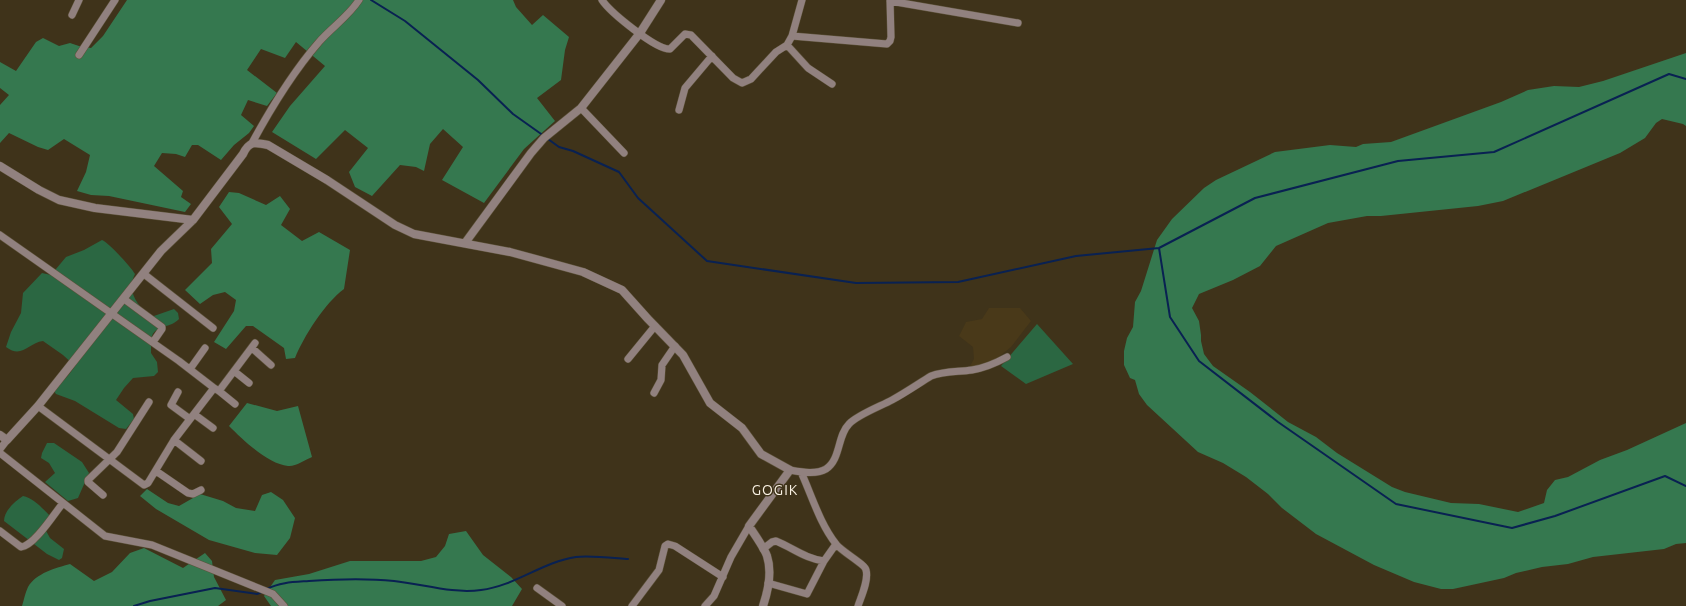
<svg xmlns="http://www.w3.org/2000/svg" width="1686" height="606" font-family="Ubuntu,sans-serif">
<style>
.built{fill:#493919}
.green{fill:#2b6742}
.forest{fill:#35784f}
.lines{fill:none;stroke-linecap:round;stroke-linejoin:round}
.stream{stroke:#092152;stroke-width:2}
.minor-casing{stroke:#5d523a;stroke-width:8}
.tertiary-casing{stroke:#5d523a;stroke-width:9}
.minor{stroke:#91817f;stroke-width:7}
.tertiary{stroke:#91817f;stroke-width:8}
.labels{text-anchor:middle;stroke-width:3;stroke-linejoin:round;paint-order:stroke}
.quarter-label{font-size:14px;letter-spacing:1px;fill:#faf2e4;stroke:#3f331a}
</style>
<rect width="100%" height="100%" fill="#3f331a"/>
<!-- built -->
<path class="built" d="M989,308H1020L1031,321L1011,347L991,363L971,368L970,366L974,359L973,347L959,336L966,322L982,319Z"/>
<!-- green -->
<path class="green" d="M102,240C109,243 131,267 135,274C126,292 138,306 151,317L174,309L178,313L179,319C171,328 156,325 152,336C151,341 151,348 151,353L157,362L158,372L154,376L133,378L124,388L116,400L133,414L134,419L126,429L119,428L75,401L56,394L54,391C61,382 69,376 75,366L63,355L43,341C28,343 22,359 6,347L11,332L21,313L23,293L42,273L51,275L66,257L84,250Z
M1037,324L1073,364L1026,384L1001,366Z
M47,443H54L82,462L89,473L78,498L68,501L45,482L55,473L49,463L41,458L42,453Z
M23,496C34,498 43,509 51,517L45,529L50,538L64,549L62,558L59,560L47,554L4,521C4,511 15,501 23,496Z"/>
<!-- forest -->
<path class="forest" d="M127,0H513L516,7L532,25L543,15L569,37L565,50L561,80L537,98L555,121L524,149L484,203L442,180L463,147L443,129L430,144L424,171L416,167L400,165L372,196L355,187L349,172L368,148L345,130L316,159L272,132L290,106L325,66L296,42L285,58L261,49L247,70L277,93L267,106L248,100L241,115L254,126L249,133L234,145L221,160L198,145H192L185,157L176,154L162,153L154,166L183,191L181,197L191,204L185,212L109,196L91,195L77,191L86,172L90,155L64,139L48,150L38,147L9,133L0,143V105L9,95L0,88V62L16,71L36,42L43,38L59,46L70,43L79,46L91,48L103,36Z
M1686,53V126L1683,124L1662,119L1656,123L1645,138L1620,153L1503,201L1478,206L1381,216H1367L1328,223L1276,246L1260,266L1233,280L1199,294L1192,308L1199,321L1201,335V341L1204,354L1213,366L1250,392L1288,422L1316,437L1337,453L1392,487L1405,492L1451,503L1479,504L1518,512L1544,503L1547,490L1555,480L1568,477L1600,460L1627,450L1686,423V543L1676,544L1664,549L1593,557L1568,564L1542,567L1516,573L1504,578L1453,589H1441L1414,582L1374,565L1316,534L1282,508L1268,494L1246,477L1223,463L1198,452L1147,405L1139,394L1135,380L1130,378L1124,365V351L1127,338L1133,327L1135,302L1141,291L1157,240L1172,219L1204,188L1216,180L1275,152L1330,145L1356,147L1363,144L1391,142L1501,102L1528,90L1554,86L1579,87L1603,81Z
M229,192L239,193L266,205L280,196L290,209L281,225L302,241L319,232L350,250L344,289C325,303 304,336 295,358L286,359L284,348L253,326H246L226,349L214,342L234,311L236,300L225,292L213,295L200,304L185,290L212,263L211,249L232,224L219,207Z
M247,403L277,411L298,406L312,457C305,460 295,467 288,466C268,464 243,440 229,426Z
M147,489L168,503L179,506L200,494L223,501L236,508L255,511L262,495L271,492L283,500L295,518L290,538L277,555L255,553L209,540L156,509L140,496Z
M466,531L483,555L511,577L522,589L512,606H271L264,596L275,580L309,574L350,561H421L436,557L445,546L449,534Z
M144,548L183,568L205,553L212,561L214,577L226,600L218,606H22C24,600 25,593 28,587C36,573 56,568 70,564L94,581L112,572L130,553Z"/>
<g class="lines">
<!-- stream -->
<path class="stream" d="M371,0L405,21L478,80L513,114L544,136
M548,139L559,147L573,151L619,172L638,198L707,261L856,283L958,282L1076,256L1159,248L1255,198L1398,161L1494,152L1669,74L1686,79
M1159,248L1170,317L1199,361L1278,422L1396,504L1512,528L1555,516L1665,476L1686,486
M267,589C280,582 295,582 309,581C337,579 366,578 394,581C423,584 452,594 481,590C515,586 542,562 576,557C588,555 614,558 628,559
M134,606L150,601L215,588L257,594L262,592"/>
<!-- minor casing -->
<g class="minor-casing">
<path id="minor" d="M602,0C610,12 656,50 670,49L685,34L691,35L733,78L742,83L751,79L776,52L787,45L792,36L802,0
M890,1L1018,23
M72,15L79,0
M792,36L887,44L890,41L891,37L890,0
M787,45L808,68L832,84
M79,55L115,0
M581,108L624,153
M679,110L685,88L712,56
M252,143C271,108 292,73 319,42C331,28 349,16 359,0
M0,235L179,361L214,388L174,440L148,483L144,485L38,406
M144,274L213,328
M124,299L162,327V329L153,342
M252,348L271,365
M628,359L655,326
M190,369L205,348
M234,371L249,383
M214,388L219,391L255,343
M219,391L235,404
M178,392L171,405L190,419
M654,393L661,380L662,365L675,346
M194,414L213,428
M174,440L201,461
M0,449L7,440
M0,453L105,536L152,545L273,594L284,606
M790,470C801,472 816,475 826,469C841,459 837,436 849,424C857,415 881,406 892,400C905,393 918,384 931,376C944,371 958,372 972,370C985,368 996,363 1007,357
M156,471L188,493L193,494L201,490
M801,472C812,496 820,524 836,544C842,552 865,564 866,570C869,580 861,597 858,606
M103,495L88,482V480L117,452L149,402
M0,531L21,547C34,546 54,514 63,503
M763,549L772,542L776,541C793,548 806,559 824,561L836,544
M768,583L807,594L824,561
M537,588L562,606
M632,606L659,570L665,546L668,544L675,546L723,577
M705,606L714,596L731,557L749,526"/>
</g>
<!-- tertiary casing -->
<g class="tertiary-casing">
<path id="tertiary" d="M0,166L39,190L59,200L95,208L193,220L243,154C249,141 255,142 268,145L327,180L395,225L414,234L510,252L583,272L622,290L648,319L683,355L710,403L742,428L761,454L790,470L749,526C753,532 765,549 767,556C772,571 768,591 763,606
M465,243L531,153L544,138L581,108L640,33L661,0
M0,435L7,440L38,406L161,251L193,220"/>
</g>
<!-- minor -->
<use href="#minor" class="minor"/>
<!-- tertiary -->
<use href="#tertiary" class="tertiary"/>
</g>
<g class="labels">
<!-- quarter labels -->
<g class="quarter-label">
<text x="775" y="495">GOGIK</text>
</g>
</g>
</svg>
